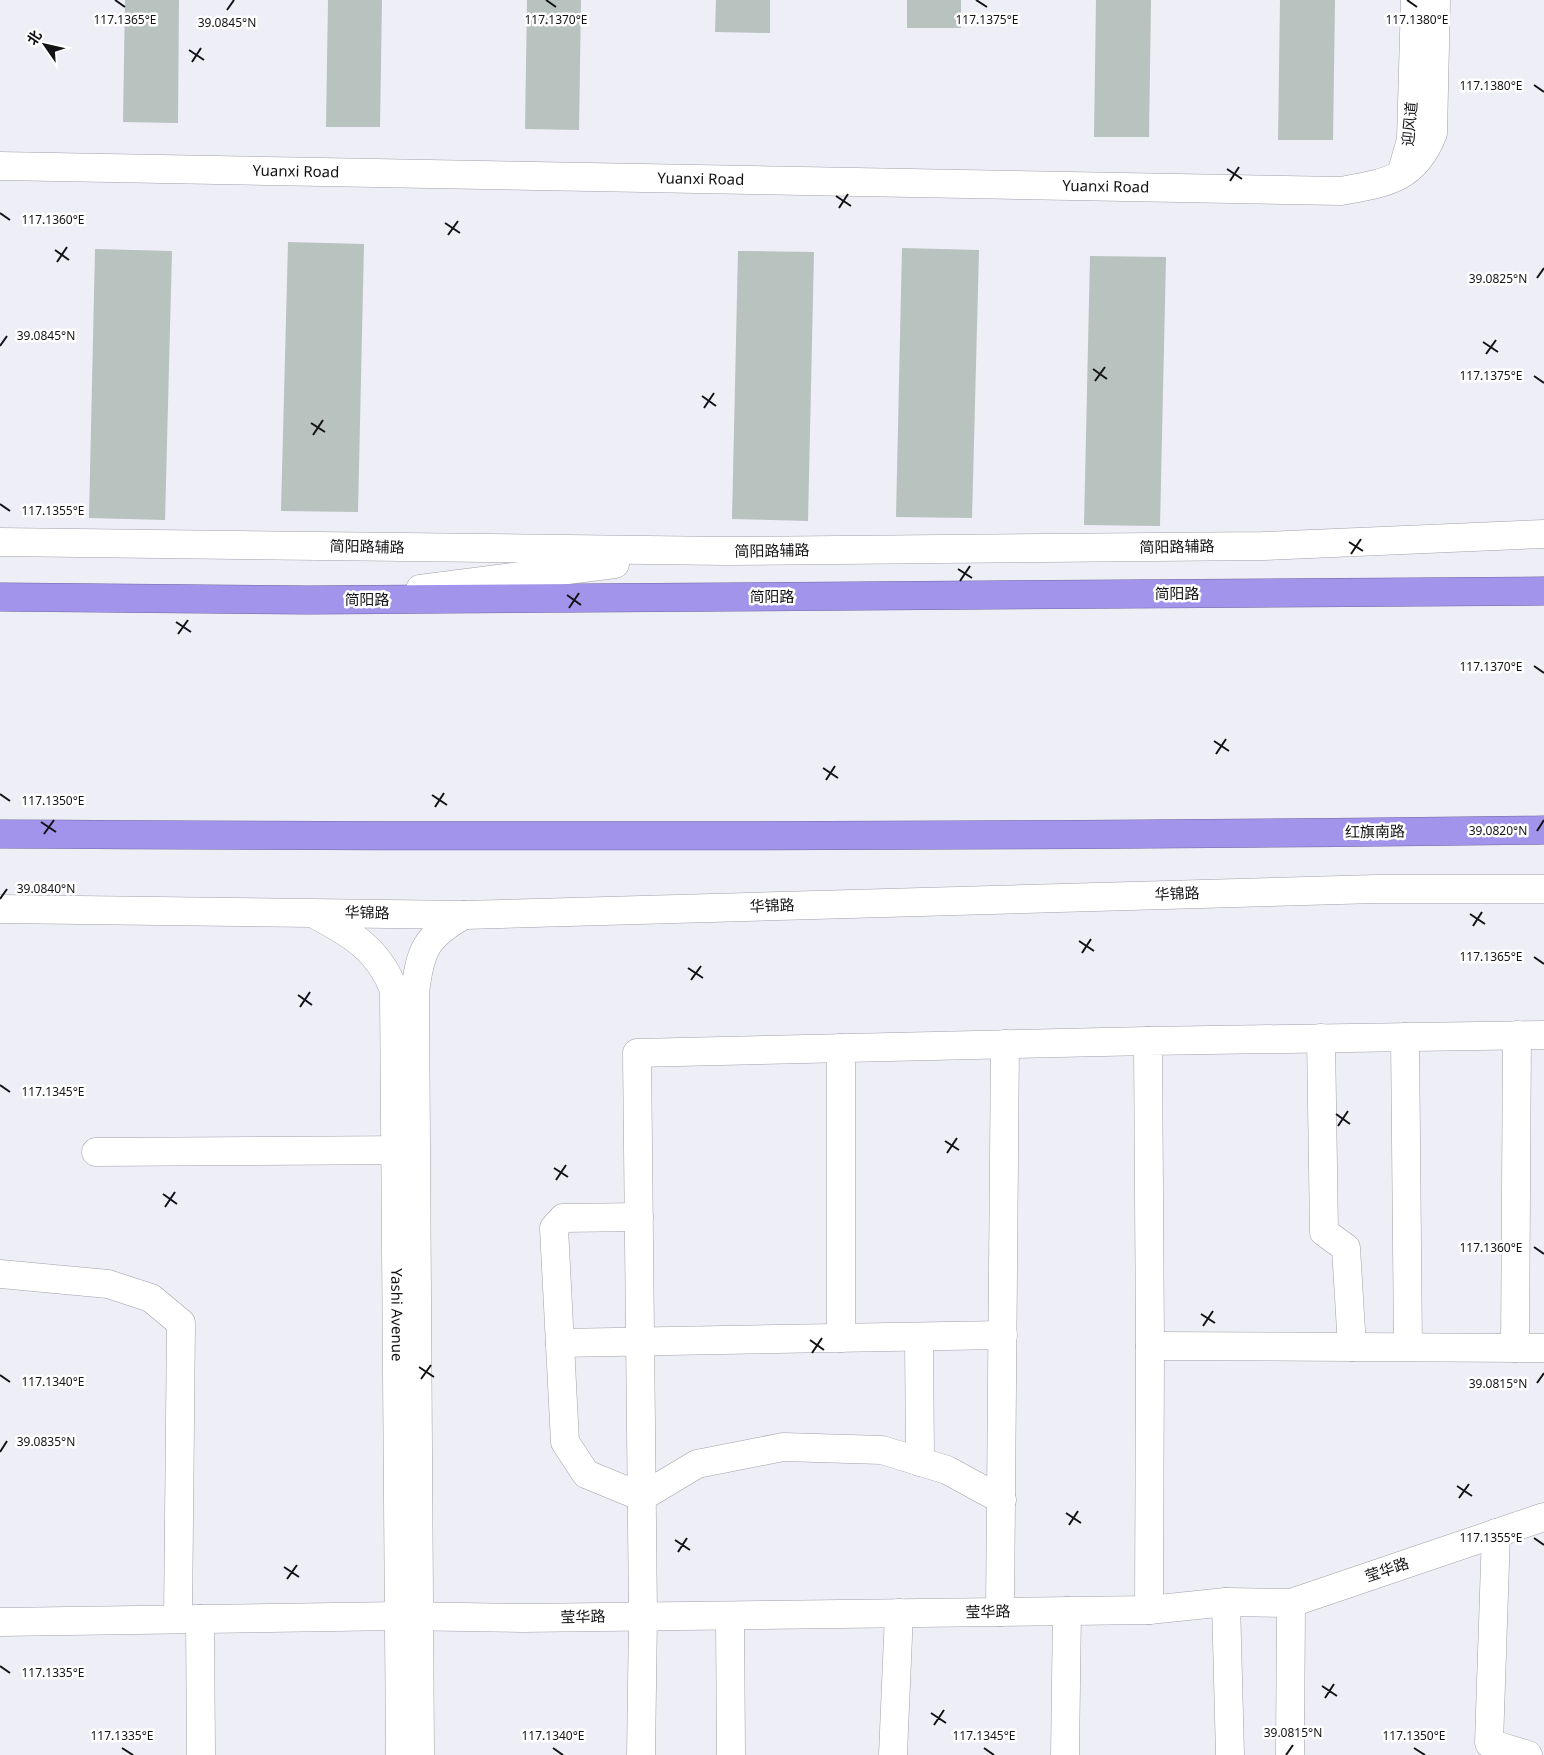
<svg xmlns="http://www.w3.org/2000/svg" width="1544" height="1755" font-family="'Noto Sans','Noto Sans SC',sans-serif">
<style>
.building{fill:#b8c2be}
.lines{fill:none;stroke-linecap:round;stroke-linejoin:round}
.minor-casing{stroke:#a1a0a9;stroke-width:29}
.highway-casing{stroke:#7067a0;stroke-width:29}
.minor{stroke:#fff;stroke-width:28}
.highway{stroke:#a294ea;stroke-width:28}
.ticks{fill:none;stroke:#131316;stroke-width:2}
.labels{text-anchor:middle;stroke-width:5;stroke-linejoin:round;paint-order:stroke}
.street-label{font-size:15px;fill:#131316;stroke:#fff}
.ticks-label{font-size:12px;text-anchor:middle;fill:#131316;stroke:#fff;stroke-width:5;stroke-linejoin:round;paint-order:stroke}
</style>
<rect width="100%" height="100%" fill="#eeeef7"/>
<!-- building -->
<path class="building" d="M125,0H179L178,123L123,122Z
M328,0H382L380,127H326Z
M527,0H581L579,130L525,129Z
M716,0H770V33L715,32Z
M907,0H961V28H907Z
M1096,0H1151L1149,137H1094Z
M1280,0H1335L1333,140H1278Z
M288,242L364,244L358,512L281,511Z
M902,248L979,250L972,518L896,517Z
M95,249L172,251L165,520L89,518Z
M738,251L814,252L808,521L732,519Z
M1090,256L1166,257L1160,526L1084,525Z"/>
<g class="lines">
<!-- minor casing -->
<g class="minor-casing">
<g id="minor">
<path id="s1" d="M0,166L1341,191C1385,183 1415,180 1433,133L1436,0"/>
<path d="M1402,171L1411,140L1415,0"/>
<path d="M0,542L726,551L1263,546L1544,534"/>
<path d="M420,589L615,564"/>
<path d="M0,909L464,915L1376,889H1544"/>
<path id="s2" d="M316,915C352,934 379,950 394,990L400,1755"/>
<path d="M1405,1037L1408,1347"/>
<path d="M1321,1038L1324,1232L1346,1248L1352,1347"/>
<path d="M96,1152L413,1150"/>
<path d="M639,1217L563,1218L554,1228L565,1442L586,1474L642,1497L697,1464L783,1447L882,1450L947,1470L1002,1500"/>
<path d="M0,1274L108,1284L151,1298L181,1323L178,1619"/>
<path d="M919,1337L920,1462"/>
<path d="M841,1338V1048"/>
<path d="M560,1343L1003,1335"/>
<path d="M1150,1346L1544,1348"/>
<path d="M1515,1348L1517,1035"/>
<path d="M1496,1533L1489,1743L1528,1755"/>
<path d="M1226,1602L1230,1755"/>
<path d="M1149,1610L1150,1346L1148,1041L1544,1035"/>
<path d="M1000,1612L1005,1044"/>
<path d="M730,1616L731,1755"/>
<path d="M200,1619L201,1755"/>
<path d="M0,1622L398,1616L522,1618L1149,1610L1226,1602L1291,1603L1544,1517"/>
<path d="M420,1755L415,993C420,950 426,936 464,915"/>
<path d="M641,1755L643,1617L637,1053L1148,1041"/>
<path d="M893,1755L899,1613"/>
<path d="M1065,1755L1067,1611"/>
<path d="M1290,1755L1291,1603"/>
</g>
</g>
<!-- highway casing -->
<g class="highway-casing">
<path id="highway" d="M0,597L309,600L1544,591
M0,834C515,837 1029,837 1544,830"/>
</g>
<!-- minor -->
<use href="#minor" class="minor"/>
<!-- highway -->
<use href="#highway" class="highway"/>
</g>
<!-- ticks -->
<path class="ticks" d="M115,0L125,7M546,0L556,7M976,0L987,7M1407,0L1417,7M227,10L234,0M189,50L204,60M192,62L201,48M1534,85L1544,92M1227,169L1242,179M1230,181L1239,167M836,196L851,206M839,208L848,194M0,213L10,220M445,223L460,233M448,235L458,221M55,250L69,260M57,262L67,247M1537,278L1544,268M1483,342L1498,352M0,346L7,336M1486,354L1496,340M1093,369L1107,379M1534,376L1544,383M1095,381L1105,367M702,396L716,406M704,408L714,393M311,423L325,432M313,435L323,420M0,504L10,511M1349,542L1363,551M1351,554L1361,539M958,569L972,578M960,581L970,566M567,595L581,605M569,608L579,593M176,622L191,632M178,634L188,620M1534,666L1544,673M1214,741L1229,751M1216,754L1226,739M823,768L838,778M826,780L835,766M0,794L10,801M432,795L447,805M435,807L444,793M41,822L56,832M1537,831L1544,820M44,834L54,820M0,899L7,889M1470,914L1485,924M1473,926L1482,912M1079,941L1094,951M1082,953L1091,939M1534,957L1544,964M688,968L703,978M691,980L701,966M298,995L312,1005M300,1007L310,992M0,1085L10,1092M1336,1114L1350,1124M1338,1126L1348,1111M945,1141L959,1150M947,1153L957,1138M554,1168L568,1177M556,1180L566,1165M163,1194L177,1204M165,1207L175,1192M1534,1247L1544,1254M1201,1314L1215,1323M1203,1326L1213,1311M810,1340L824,1350M812,1353L822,1338M419,1367L434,1377M0,1375L10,1382M421,1379L431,1365M1537,1383L1544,1373M0,1452L7,1441M1457,1486L1472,1496M1459,1498L1469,1484M1066,1513L1081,1523M1069,1525L1078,1511M1534,1538L1544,1545M675,1540L690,1550M678,1552L687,1538M284,1567L299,1577M287,1579L297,1565M0,1666L10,1673M1322,1686L1337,1696M1325,1698L1334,1684M931,1713L946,1723M934,1725L944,1710M122,1748L133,1755M553,1748L563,1755M984,1748L994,1755M1414,1748L1425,1755M1286,1755L1293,1745"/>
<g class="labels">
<!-- street labels -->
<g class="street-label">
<text transform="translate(1410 124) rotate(-85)" y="5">迎风道</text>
<text dy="5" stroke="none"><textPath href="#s1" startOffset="296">Yuanxi Road</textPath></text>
<text dy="5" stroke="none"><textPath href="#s1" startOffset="701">Yuanxi Road</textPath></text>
<text dy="5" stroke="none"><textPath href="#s1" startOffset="1106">Yuanxi Road</textPath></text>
<text transform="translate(367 547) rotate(1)" y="5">简阳路辅路</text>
<text transform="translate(1177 547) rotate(-1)" y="5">简阳路辅路</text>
<text transform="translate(772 551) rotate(-1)" y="5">简阳路辅路</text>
<text x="1177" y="599">简阳路</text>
<text x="772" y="602">简阳路</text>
<text x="367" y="605">简阳路</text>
<text transform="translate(1375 832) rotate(-1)" y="5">红旗南路</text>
<text transform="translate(1177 894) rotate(-2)" y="5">华锦路</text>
<text transform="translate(772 906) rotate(-2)" y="5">华锦路</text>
<text transform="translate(367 913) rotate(1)" y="5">华锦路</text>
<text dy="5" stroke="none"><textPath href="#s2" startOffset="436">Yashi Avenue</textPath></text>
<text transform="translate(1387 1570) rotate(-19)" y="5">莹华路</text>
<text transform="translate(988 1612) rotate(-1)" y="5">莹华路</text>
<text transform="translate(583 1617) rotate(-1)" y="5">莹华路</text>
</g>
</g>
<g class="ticks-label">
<text x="125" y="24">117.1365°E</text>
<text x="556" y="24">117.1370°E</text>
<text x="987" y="24">117.1375°E</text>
<text x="1417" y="24">117.1380°E</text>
<text x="227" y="27">39.0845°N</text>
<text x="1491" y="90">117.1380°E</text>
<text x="53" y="224">117.1360°E</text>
<text x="1498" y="283">39.0825°N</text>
<text x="46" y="340">39.0845°N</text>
<text x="1491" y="380">117.1375°E</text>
<text x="53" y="515">117.1355°E</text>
<text x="1491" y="671">117.1370°E</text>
<text x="53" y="805">117.1350°E</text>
<text x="1498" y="835">39.0820°N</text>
<text x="46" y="893">39.0840°N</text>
<text x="1491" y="961">117.1365°E</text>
<text x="53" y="1096">117.1345°E</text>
<text x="1491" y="1252">117.1360°E</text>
<text x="53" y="1386">117.1340°E</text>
<text x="1498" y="1388">39.0815°N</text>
<text x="46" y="1446">39.0835°N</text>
<text x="1491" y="1542">117.1355°E</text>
<text x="53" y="1677">117.1335°E</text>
<text x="1293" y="1737">39.0815°N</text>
<text x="122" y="1740">117.1335°E</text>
<text x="553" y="1740">117.1340°E</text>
<text x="984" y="1740">117.1345°E</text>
<text x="1414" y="1740">117.1350°E</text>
</g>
<!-- north arrow -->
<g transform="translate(45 45) rotate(304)" stroke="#ffffff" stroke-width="4" paint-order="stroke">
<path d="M0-4L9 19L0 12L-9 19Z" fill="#131316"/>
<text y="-8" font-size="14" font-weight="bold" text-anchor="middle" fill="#131316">北</text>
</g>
</svg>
